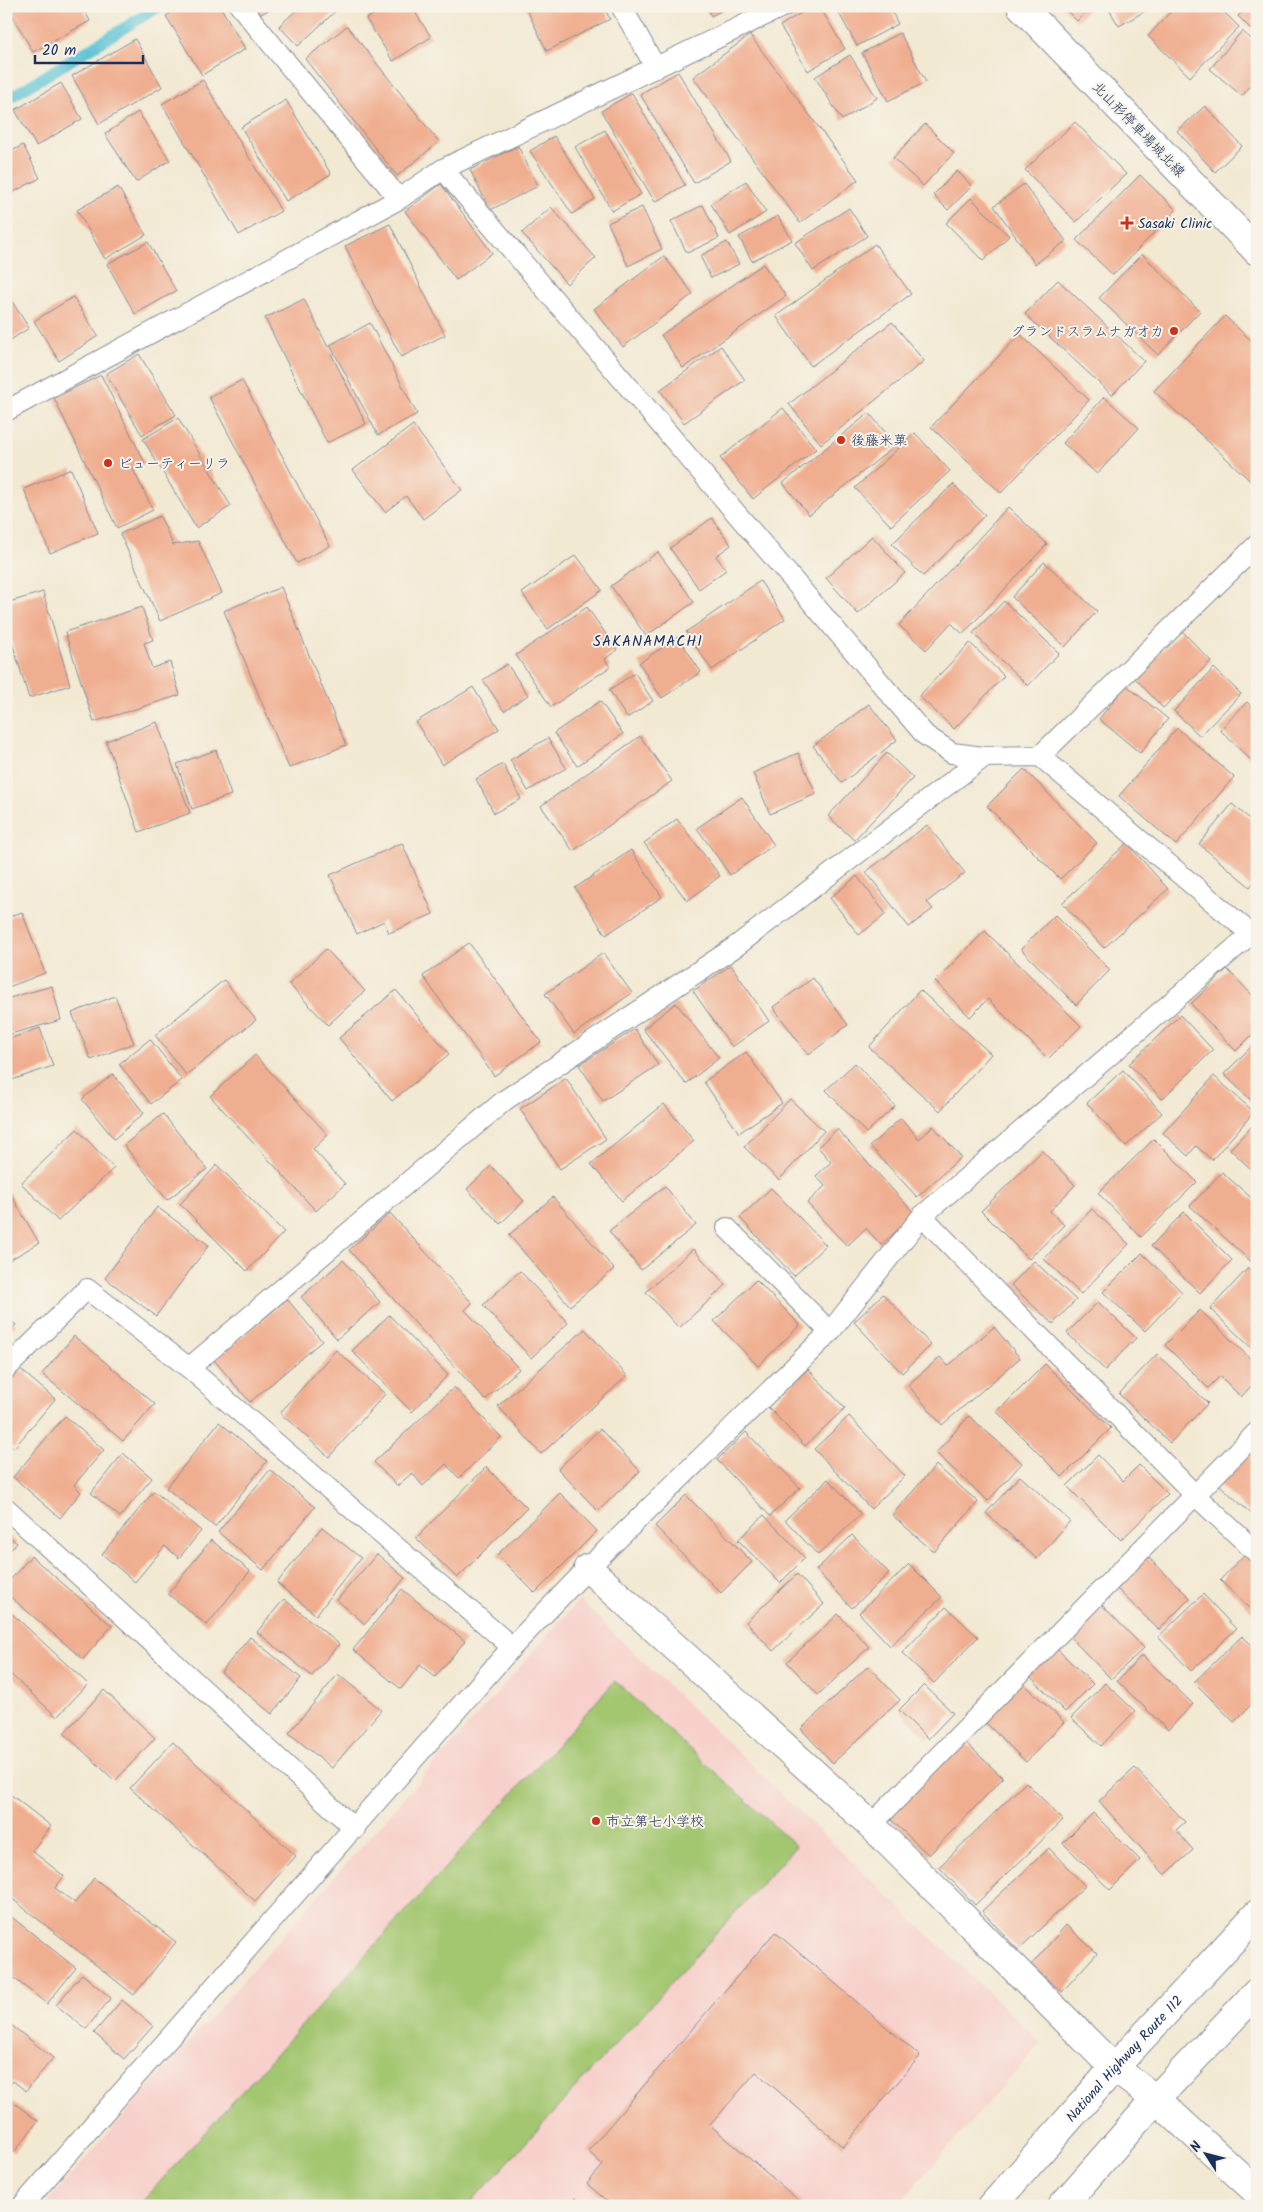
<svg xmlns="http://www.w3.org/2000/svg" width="1263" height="2212" font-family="Kalam,'Klee One',sans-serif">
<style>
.built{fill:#f7d0cb}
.green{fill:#a3c66f;stroke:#5f7a66}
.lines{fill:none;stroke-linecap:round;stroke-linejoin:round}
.stream{stroke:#5ac3d6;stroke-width:11}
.building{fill:#f0ae90}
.service-casing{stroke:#868c98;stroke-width:22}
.minor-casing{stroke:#868c98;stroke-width:30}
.secondary-casing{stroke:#868c98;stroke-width:30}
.trunk-casing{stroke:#868c98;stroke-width:30}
.service{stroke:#fff;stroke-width:20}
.minor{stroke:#fff;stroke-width:28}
.secondary{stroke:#fff;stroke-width:28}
.trunk{stroke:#fff;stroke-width:28}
.poi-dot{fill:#c8321e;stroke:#f7f3e8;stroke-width:2}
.labels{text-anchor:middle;stroke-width:4;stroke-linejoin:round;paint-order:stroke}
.street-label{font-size:14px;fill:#1b2f5e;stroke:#f7f3e8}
.poi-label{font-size:14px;fill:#1b2f5e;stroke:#f7f3e8;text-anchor:start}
.neighbourhood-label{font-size:15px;letter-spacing:1px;fill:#1b2f5e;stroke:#f7f3e8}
</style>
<rect width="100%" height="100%" fill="#f7f3e8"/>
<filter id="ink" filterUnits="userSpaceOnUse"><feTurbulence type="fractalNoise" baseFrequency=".02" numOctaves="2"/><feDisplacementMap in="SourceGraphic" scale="10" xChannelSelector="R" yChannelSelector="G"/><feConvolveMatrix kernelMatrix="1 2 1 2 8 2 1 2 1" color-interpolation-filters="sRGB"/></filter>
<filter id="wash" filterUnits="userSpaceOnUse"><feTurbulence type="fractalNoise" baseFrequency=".0096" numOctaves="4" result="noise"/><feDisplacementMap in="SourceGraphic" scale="20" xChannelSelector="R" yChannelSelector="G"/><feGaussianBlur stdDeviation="1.12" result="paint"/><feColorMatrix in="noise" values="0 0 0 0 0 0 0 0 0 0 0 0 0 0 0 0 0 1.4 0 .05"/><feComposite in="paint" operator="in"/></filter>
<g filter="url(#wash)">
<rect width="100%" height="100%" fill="#f2e9d3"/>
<!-- built -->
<path class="built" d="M579,1600L1041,2043L897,2206H44Z"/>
<!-- green -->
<path class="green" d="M615,1681L796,1846L468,2206H138Z"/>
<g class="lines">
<!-- stream -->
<path class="stream" d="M6,100L160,6"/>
</g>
<g id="blocks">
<!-- building -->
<path class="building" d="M7,6H82L90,21L33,52Z
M181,6H220L245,49L202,75L166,16Z
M254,6H276L259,15Z
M301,6H341L298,46L279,26Z
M387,6H411L431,37L393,61L366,19Z
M525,6H603L610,19L547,51Z
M706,6H730L711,16Z
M812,6H819L845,49L808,71L780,26Z
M835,6H889L898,24L857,46Z
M1062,6H1091L1077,21Z
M1107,6H1154L1119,26Z
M1176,6H1218L1239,27L1190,77L1148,36Z
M1248,6H1257V35L1238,16Z
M347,26L439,142L397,176L305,59Z
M1242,31L1257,44V78L1242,96L1210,69Z
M900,33L926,82L888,101L862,53Z
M750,35L858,180L800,223L693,77Z
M135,39L162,87L99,124L72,76Z
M850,55L877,98L842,120L815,77Z
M678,72L731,161L694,183L640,94Z
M203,80L281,211L239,235L162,104Z
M61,83L82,119L36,146L15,110Z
M632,93L685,185L655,202L601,111Z
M286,100L331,174L286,201L241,127Z
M1205,106L1242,146L1215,172L1177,131Z
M138,112L170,160L136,182L105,134Z
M1075,122L1126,174L1076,222L1025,170Z
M925,124L954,153L923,186L893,158Z
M605,130L641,194L612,211L575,147Z
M554,136L595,199L572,214L530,151Z
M23,145L40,178L6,196V154Z
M518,146L538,186L490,210L470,170Z
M957,171L972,186L948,210L933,195Z
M1140,175L1176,210L1113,275L1076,240Z
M746,181L766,212L730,235L711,204Z
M441,184L492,253L456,280L405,211Z
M1024,184L1066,241L1035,264L994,206Z
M118,187L146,235L105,259L77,210Z
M971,198L1009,236L983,261L946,223Z
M703,205L719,238L687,253L671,221Z
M551,207L596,258L567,284L522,233Z
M642,207L662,249L628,266L608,223Z
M849,208L867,236L813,271L795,243Z
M778,216L792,240L752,261L739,237Z
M390,224L445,335L401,357L345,246Z
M148,242L176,291L135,314L107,264Z
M727,242L739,264L711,278L700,256Z
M875,244L911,294L811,366L776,316Z
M1142,254L1200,311L1158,355L1099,298Z
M664,256L693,294L623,347L594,309Z
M763,264L786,296L683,368L661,335Z
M1058,280L1144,361L1112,395L1025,314Z
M6,292L29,328L6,343Z
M73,297L98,336L59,361L34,321Z
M304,299L366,424L327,443L265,318Z
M1225,316L1257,346V487L1154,391Z
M892,322L924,361L821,444L789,404Z
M370,323L417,414L378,435L330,345Z
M1020,334L1089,400L1001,493L931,427Z
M721,346L745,380L684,423L660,390Z
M139,354L176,415L142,435L106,374Z
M101,375L145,463L133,469L153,510L117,528L54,398Z
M242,380L330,546L297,563L209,397Z
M1104,397L1139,428L1097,474L1063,443Z
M783,408L816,449L753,499L720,458Z
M869,413L896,445L809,515L783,483Z
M178,418L231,506L196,528L143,439Z
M413,425L462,490L423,519L406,496L385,512L353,470Z
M915,433L950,471L891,526L855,488Z
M71,469L98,533L50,553L24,489Z
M953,484L985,515L923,576L892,544Z
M1008,507L1047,544L963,634L951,623L926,650L899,625Z
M160,516L173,545L198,541L222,593L160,621L120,534Z
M712,518L731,545L716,556L726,570L699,589L670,548Z
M872,536L905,573L858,614L826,578Z
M658,552L694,602L646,636L611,586Z
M576,555L602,590L548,629L522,593Z
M1044,562L1097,611L1065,647L1012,597Z
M760,581L785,619L712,670L686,632Z
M281,587L346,745L289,768L224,611Z
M43,592L70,685L29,698L6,623V603Z
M1004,601L1059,653L1028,686L973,633Z
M142,607L153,640L144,643L152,668L170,662L180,695L94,722L65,632Z
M587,607L617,650L605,659L610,667L551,707L516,655Z
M1182,631L1211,661L1163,708L1135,678Z
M678,637L701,672L662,698L639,663Z
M970,643L1004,676L954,729L919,696Z
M507,664L528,695L504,711L483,680Z
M1214,668L1241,694L1200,736L1174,711Z
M635,673L653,701L627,718L609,690Z
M1126,685L1168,719L1140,753L1099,719Z
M473,687L499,729L442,765L416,722Z
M600,701L623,734L577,766L554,733Z
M1247,702L1257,712V766L1220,730Z
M869,704L897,740L842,783L813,746Z
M157,722L190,813L139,832L106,741Z
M1177,728L1234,777L1176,845L1119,796Z
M640,736L672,781L573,851L541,806Z
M548,738L566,768L528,791L510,760Z
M216,750L231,795L192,809L177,764Z
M798,753L816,794L770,814L753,773Z
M887,753L913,778L854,840L828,816Z
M503,764L521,799L494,813L476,779Z
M1024,769L1097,843L1060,879L987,806Z
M742,797L774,845L730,875L697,828Z
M1232,804L1257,825V879L1250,887L1199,844Z
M677,819L720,876L687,901L644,843Z
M927,825L965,873L927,902L933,909L909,927L866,872Z
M402,843L433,914L389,933L384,921L357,934L330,875Z
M1127,843L1168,889L1104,948L1062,903Z
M631,850L662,897L606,935L575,888Z
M857,876L886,914L859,935L830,898Z
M22,912L45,973L6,988V918Z
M1055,915L1110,970L1076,1005L1021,949Z
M985,931L1081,1026L1048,1059L988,999L970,1017L935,981Z
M469,943L541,1042L494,1076L423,976Z
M326,949L365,991L328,1025L289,984Z
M603,953L632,993L574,1034L545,994Z
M731,965L769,1021L732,1047L693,991Z
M1227,969L1257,1000V1030L1236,1051L1191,1004Z
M813,978L848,1025L808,1055L773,1007Z
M224,980L256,1020L186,1075L155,1035Z
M52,986L61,1020L7,1035L6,999Z
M396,990L449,1054L392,1101L339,1038Z
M920,990L991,1054L940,1111L869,1047Z
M115,996L134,1043L91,1060L72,1013Z
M676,1003L719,1058L686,1084L643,1029Z
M1180,1015L1213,1050L1162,1099L1129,1064Z
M40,1028L53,1066L6,1082V1040Z
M635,1029L658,1065L603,1101L579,1065Z
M150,1039L182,1080L151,1104L119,1064Z
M1257,1041V1106L1224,1074Z
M746,1052L782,1103L739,1133L704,1082Z
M255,1055L328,1135L313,1149L345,1184L316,1211L210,1096Z
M855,1063L895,1106L866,1133L826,1090Z
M1123,1070L1162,1113L1126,1146L1087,1103Z
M113,1074L144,1113L114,1139L82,1099Z
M1214,1076L1254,1112L1212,1160L1196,1146L1188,1156L1163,1133Z
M566,1078L606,1139L560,1169L520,1109Z
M790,1099L824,1131L779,1180L744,1147Z
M664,1104L694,1141L622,1201L591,1164Z
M163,1114L207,1169L167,1200L124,1145Z
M901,1118L919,1139L933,1126L961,1157L917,1197L870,1146Z
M1257,1121V1175L1230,1149Z
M77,1129L114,1168L58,1221L21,1183Z
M837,1129L915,1214L881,1245L866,1228L847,1246L807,1203L825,1186L816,1176L831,1162L818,1147Z
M1154,1139L1197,1182L1141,1237L1098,1193Z
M1042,1151L1075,1185L1050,1211L1064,1225L1029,1259L981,1211Z
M217,1165L284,1232L247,1271L180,1204Z
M491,1166L524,1201L500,1224L467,1189Z
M1222,1172L1257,1203V1267L1190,1206Z
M665,1186L696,1225L641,1270L609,1231Z
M771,1188L826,1245L794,1276L740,1218Z
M10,1193L39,1243L6,1262V1195Z
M553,1197L614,1269L570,1306L509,1235Z
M157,1207L209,1245L156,1316L105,1278Z
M1092,1209L1129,1244L1081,1294L1044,1259Z
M1184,1212L1232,1260L1200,1293L1151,1246Z
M390,1213L472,1303L465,1310L519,1369L485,1400L349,1250Z
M693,1249L726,1285L679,1328L646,1292Z
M1142,1253L1182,1292L1145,1331L1103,1292Z
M343,1260L380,1302L337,1339L301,1297Z
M1034,1261L1076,1300L1053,1324L1011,1285Z
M1248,1268L1257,1276V1353L1210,1309Z
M520,1271L568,1323L531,1358L483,1305Z
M756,1280L800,1325L758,1366L714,1321Z
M883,1294L931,1345L902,1373L854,1322Z
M287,1299L322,1341L250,1402L214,1360Z
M1098,1302L1136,1338L1105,1370L1067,1333Z
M1200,1310L1257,1365V1380L1241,1397L1220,1376L1208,1388L1165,1345Z
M6,1315L16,1325L6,1333Z
M389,1315L448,1375L412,1412L352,1351Z
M994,1327L1020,1358L942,1425L908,1385L940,1357L948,1366Z
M585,1329L627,1376L541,1454L498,1406Z
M74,1336L155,1404L123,1441L42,1374Z
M336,1350L385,1394L329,1457L280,1413Z
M1157,1354L1208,1403L1170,1443L1119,1394Z
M1045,1364L1111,1428L1062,1477L997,1412Z
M20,1369L55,1399L14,1448L6,1442V1384Z
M808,1369L845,1408L805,1446L768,1407Z
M454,1387L501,1437L459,1478L446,1464L423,1486L412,1473L397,1486L374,1462Z
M65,1416L104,1450L74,1485L81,1492L60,1518L13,1477Z
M849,1416L905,1476L871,1509L814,1449Z
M969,1416L1022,1463L988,1501L936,1453Z
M219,1422L267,1461L215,1527L166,1488Z
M600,1429L640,1471L598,1511L558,1469Z
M746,1432L800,1488L770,1516L717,1460Z
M1257,1444V1519L1214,1480Z
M123,1453L152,1478L120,1517L91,1493Z
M1098,1455L1123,1481L1139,1465L1168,1494L1121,1540L1067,1486Z
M936,1465L978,1502L934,1552L892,1515Z
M486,1467L527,1508L457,1578L416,1538Z
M270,1470L315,1507L263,1570L218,1532Z
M1020,1476L1070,1521L1037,1559L986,1513Z
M828,1479L861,1514L818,1555L785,1520Z
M154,1491L201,1531L179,1558L165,1546L135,1582L102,1554Z
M560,1493L597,1531L535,1593L497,1555Z
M686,1495L752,1562L721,1593L655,1526Z
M764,1515L805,1558L780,1583L738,1540Z
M322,1527L361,1558L316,1615L277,1583Z
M6,1534L17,1543L6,1555Z
M852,1535L889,1573L852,1608L816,1570Z
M211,1540L250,1571L207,1625L168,1594Z
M1141,1550L1190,1598L1159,1630L1110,1582Z
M377,1554L405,1578L365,1624L337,1600Z
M1245,1554L1257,1565V1616L1220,1580Z
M31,1556L112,1626L83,1659L6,1593V1585Z
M909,1564L942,1597L890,1646L859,1613Z
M797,1574L824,1604L773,1651L746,1622Z
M402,1589L465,1641L435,1677L420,1665L401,1689L353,1650Z
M1203,1594L1236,1629L1191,1671L1158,1637Z
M284,1599L339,1644L312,1676L257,1632Z
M1096,1599L1144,1648L1111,1679L1063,1630Z
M946,1607L978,1637L934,1683L902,1653Z
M6,1608L88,1684L57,1717L6,1670Z
M838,1614L869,1647L818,1695L787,1662Z
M1242,1636L1257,1650V1699L1234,1722L1194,1682Z
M250,1637L301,1678L272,1714L221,1672Z
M1054,1646L1093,1684L1065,1712L1027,1673Z
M1142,1655L1193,1704L1168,1730L1117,1681Z
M868,1666L900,1700L833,1763L801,1729Z
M338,1674L381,1710L332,1768L289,1733Z
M1020,1680L1064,1722L1026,1762L982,1719Z
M1105,1683L1135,1711L1101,1746L1071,1718Z
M924,1685L953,1713L928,1739L899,1710Z
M104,1690L155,1738L115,1781L64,1733Z
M962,1739L1003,1778L929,1855L888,1817Z
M173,1742L296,1856L255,1901L130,1788Z
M1135,1768L1185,1822L1176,1830L1193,1850L1165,1875L1099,1801Z
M1026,1782L1063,1820L975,1905L939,1867Z
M6,1791L51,1826L32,1851L64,1876L55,1888L75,1903L94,1878L176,1942L134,1995L6,1894Z
M1093,1813L1140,1860L1110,1890L1063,1843Z
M1049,1848L1085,1886L1018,1950L982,1911Z
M9,1915L76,1968L47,2004L6,1972V1918Z
M1066,1925L1097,1953L1062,1992L1031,1965Z
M775,1932L920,2056L843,2147L756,2072L710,2125L802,2203L800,2206H613L587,2184L603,2165L588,2151Z
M82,1974L111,1998L86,2029L56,2005Z
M122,2000L153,2026L124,2059L94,2033Z
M6,2021L53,2058L26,2091L13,2081L6,2090Z
M6,2097L38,2121L14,2152L6,2146Z
M575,2198L584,2206H568Z"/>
</g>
</g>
<g filter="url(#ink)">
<use href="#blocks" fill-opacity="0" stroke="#868c98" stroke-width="1"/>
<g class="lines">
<!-- service casing -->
<g class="service-casing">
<path id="service" d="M240,6L399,199
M621,6L656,68
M443,169L925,735L952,753L984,757L1040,756L1257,939
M6,411L399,199L443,169L784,6
M1040,756L1257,545
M922,1216L1195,1495L1257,1553
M727,1228L830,1332
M189,1368L512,1647
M6,1369L87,1289L189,1368L505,1100L735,947L984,757
M6,1508L355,1829
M871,1825L1257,1432
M22,2206L512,1647L588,1568L830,1332L922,1216L1257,929"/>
</g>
<!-- minor casing -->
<g class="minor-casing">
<path id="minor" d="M588,1568L871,1825L1114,2068L1156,2099L1257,2192"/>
</g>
<!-- secondary casing -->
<g class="secondary-casing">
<path id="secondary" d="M1021,6L1257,251"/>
</g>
<!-- trunk casing -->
<g class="trunk-casing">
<g id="trunk">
<path id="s1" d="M992,2206L1114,2068L1257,1914"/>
<path d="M1062,2206L1156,2099L1257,1992"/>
</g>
</g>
<!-- service -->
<use href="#service" class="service"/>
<!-- minor -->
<use href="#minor" class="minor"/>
<!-- secondary -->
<use href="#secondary" class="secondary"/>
<!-- trunk -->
<use href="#trunk" class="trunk"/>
</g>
</g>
<!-- markers -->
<g class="poi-dot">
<path d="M1124.5 215.5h5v5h5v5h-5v5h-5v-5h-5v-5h5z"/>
<circle cx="1174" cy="331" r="5"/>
<circle cx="841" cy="440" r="5"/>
<circle cx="108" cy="463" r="5"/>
<circle cx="596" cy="1821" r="5"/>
</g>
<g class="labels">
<!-- street labels -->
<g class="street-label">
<text transform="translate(1139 129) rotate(46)" y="5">北山形停車場城北線</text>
<text dy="5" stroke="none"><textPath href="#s1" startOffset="198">National Highway Route 112</textPath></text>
</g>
<!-- poi labels -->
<g class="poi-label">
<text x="1138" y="228">Sasaki Clinic</text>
<text x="1164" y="336" text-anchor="end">グランドスラムナガオカ</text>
<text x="851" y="445">後藤米菓</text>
<text x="118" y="468">ビューティーリラ</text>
<text x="606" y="1826">市立第七小学校</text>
</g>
<!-- neighbourhood labels -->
<g class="neighbourhood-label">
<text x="648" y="646">SAKANAMACHI</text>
</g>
</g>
<!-- margin -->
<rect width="1263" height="2212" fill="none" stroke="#f7f3e8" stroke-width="25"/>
<!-- north arrow -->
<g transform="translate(1206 2154) rotate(306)" stroke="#f7f3e8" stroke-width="4" paint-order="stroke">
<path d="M0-4L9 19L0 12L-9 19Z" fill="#1b2f5e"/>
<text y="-8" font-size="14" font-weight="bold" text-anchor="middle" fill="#1b2f5e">N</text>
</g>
<!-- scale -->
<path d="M35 55v8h108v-8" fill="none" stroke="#1b2f5e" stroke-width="2.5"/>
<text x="42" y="55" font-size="15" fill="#1b2f5e" stroke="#f7f3e8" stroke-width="4" paint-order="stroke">20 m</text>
</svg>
